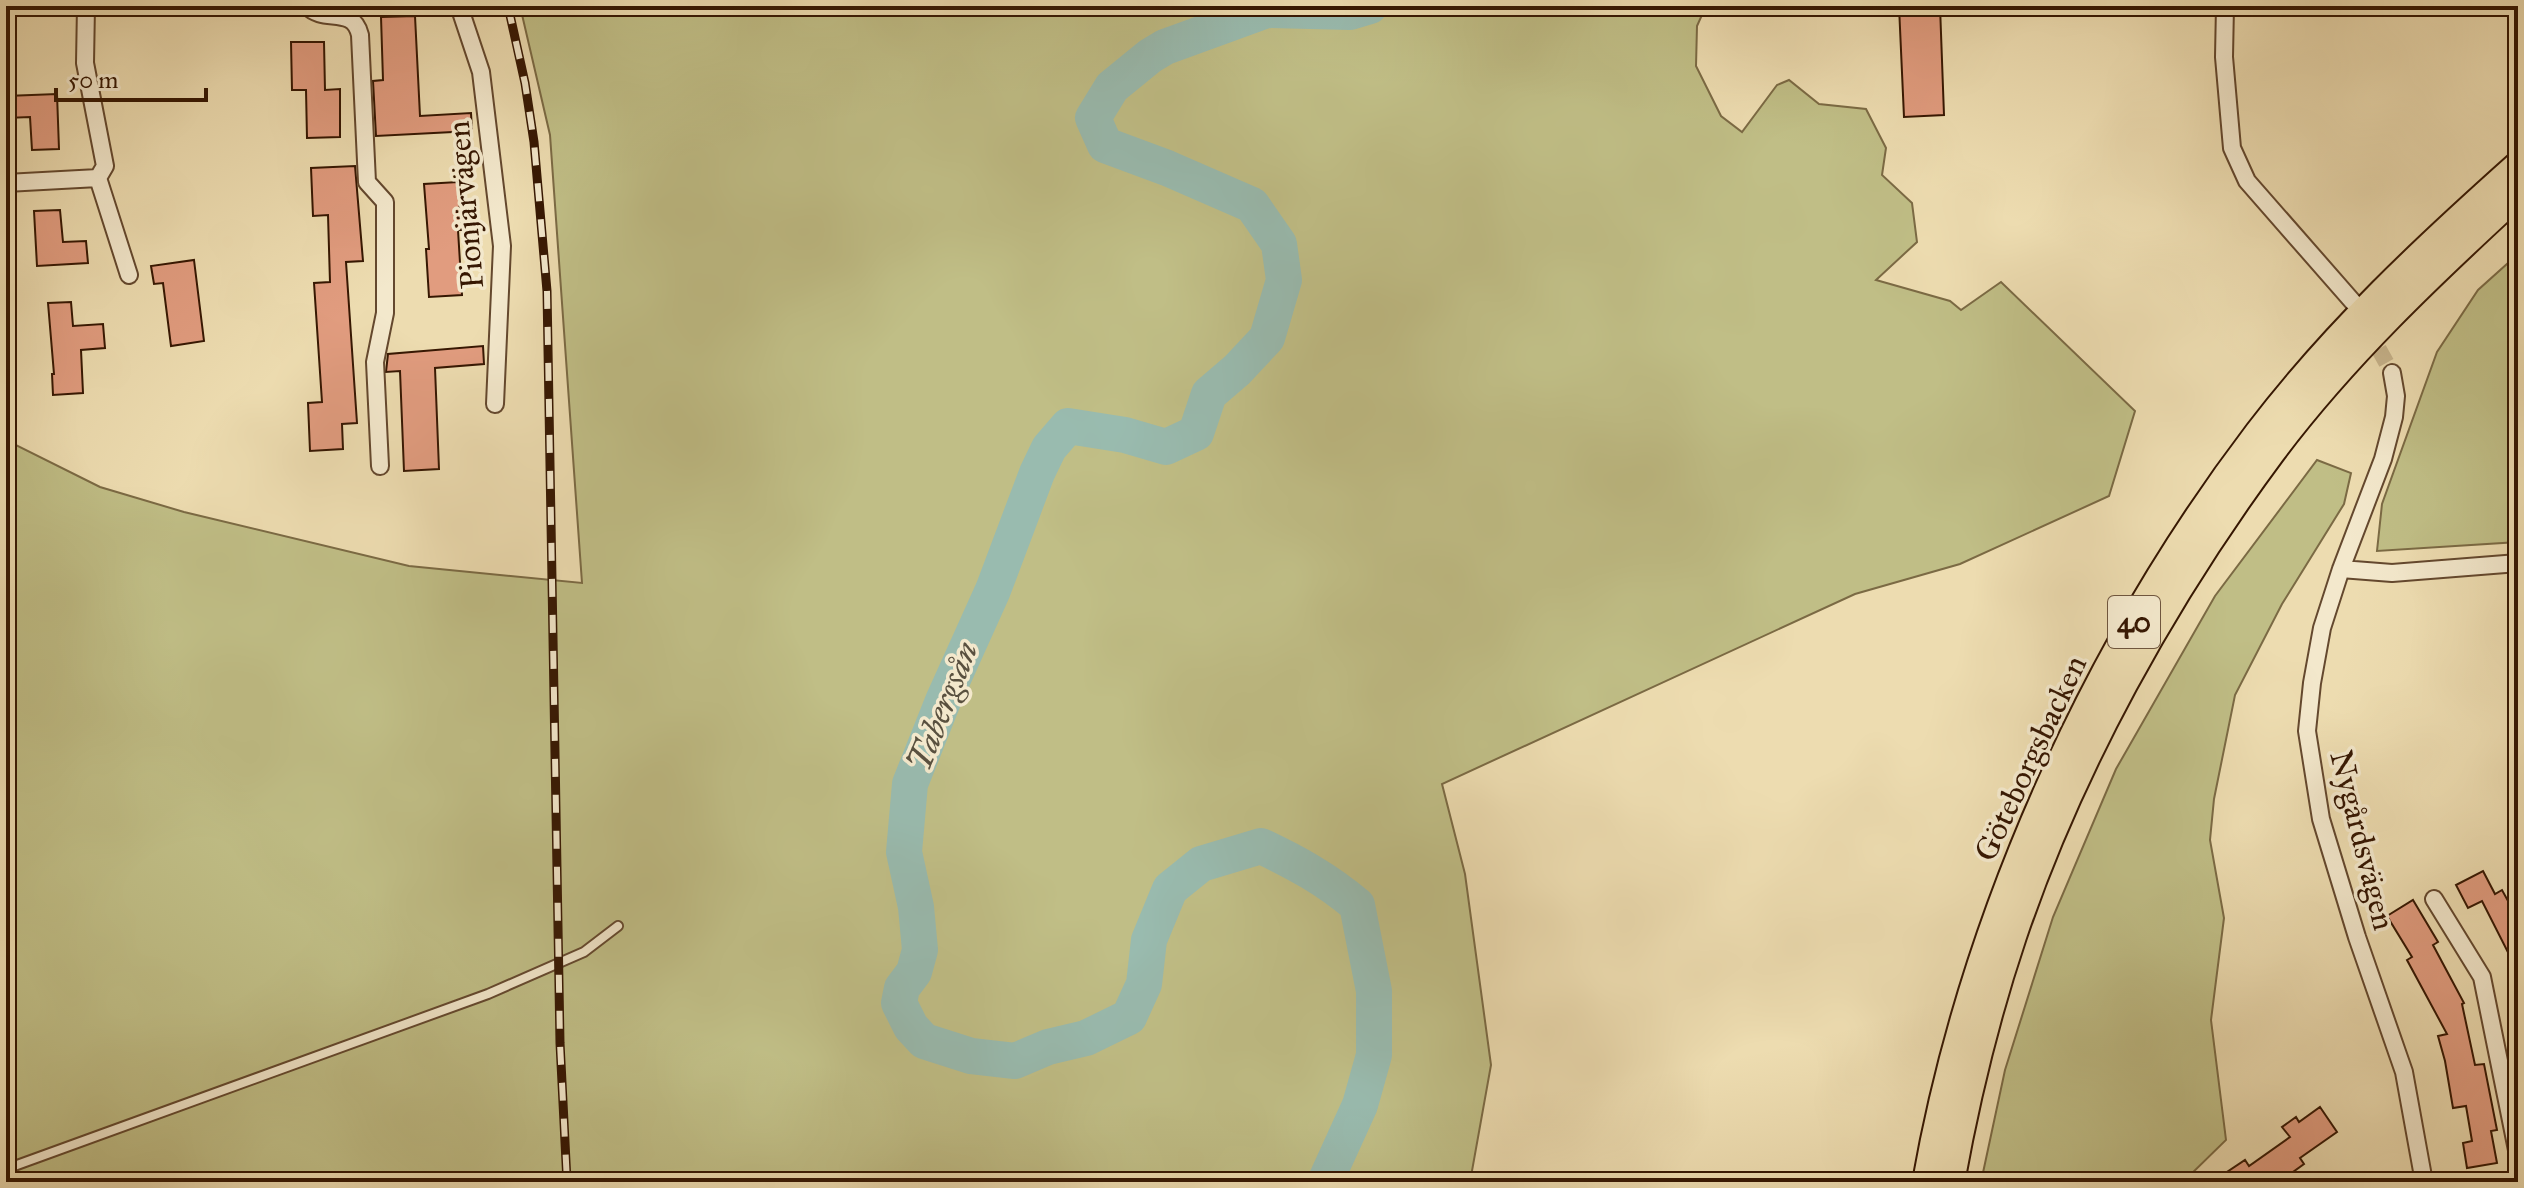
<svg xmlns="http://www.w3.org/2000/svg" width="2524" height="1188" font-family="'IM FELL Great Primer',serif">
<style>
.green{fill:#c0be86;stroke:#7b6a44;stroke-width:2}
.lines{fill:none;stroke-linecap:round;stroke-linejoin:round}
.river{stroke:#99bbaf;stroke-width:36}
.building{fill:#e19c7f;stroke:#361702;stroke-width:2}
.minor-tunnel{stroke:#c8b58d;stroke-width:16;stroke-dasharray:16 8;stroke-linecap:butt}
.service-casing{stroke:#64482e;stroke-width:12}
.minor-casing{stroke:#64482e;stroke-width:20}
.trunk-casing{stroke:#361702;stroke-width:30}
.service{stroke:#f3e8cc;stroke-width:8}
.minor{stroke:#f3e8cc;stroke-width:16}
.trunk{stroke:#eddcb0;stroke-width:26}
.rail-casing{stroke:#361702;stroke-width:9}
.rail{stroke:#f3e8cc;stroke-width:6;stroke-dasharray:18;stroke-linecap:butt}
.labels{text-anchor:middle;stroke-width:7;stroke-linejoin:round;paint-order:stroke}
.shield{fill:#f3e8cc;stroke:#6f563f;stroke-width:2}
.shield-label{font-size:30px;font-weight:bold;fill:#361702}
.street-label{font-size:32px;fill:#361702;stroke:#f3e8cc}
.water-label{font-size:34px;font-style:italic;fill:#59503f;stroke:#f3e8cc}
</style>
<rect width="100%" height="100%" fill="#eddcb0"/>
<filter id="stains"><feTurbulence type="fractalNoise" baseFrequency=".0025" numOctaves="4"/><feColorMatrix values="0 0 0 0 .2 0 0 0 0 .09 0 0 0 0 .02 0 0 0 .5 -.17"/></filter>
<radialGradient id="worn" r=".72"><stop offset=".6" stop-color="#630" stop-opacity="0"/><stop offset="1" stop-color="#630" stop-opacity=".3"/></radialGradient>
<!-- green -->
<path class="green" d="M520,6H1706L1697,26L1696,66L1721,116L1742,132L1777,85L1789,80L1819,104L1866,109L1886,148L1882,175L1912,203L1917,242L1876,280L1950,301L1961,310L2001,282L2135,411L2109,496L1960,564L1855,594L1442,784L1465,874L1491,1065L1470,1182H6V440L100,487L184,512L409,566L582,583L550,135Z
M2518,254V542L2377,551L2382,504L2437,352L2478,290Z
M2317,460L2351,473L2344,504L2282,604L2235,695L2214,799L2210,840L2224,918L2211,1020L2226,1140L2183,1182H1981L2005,1070L2053,917L2116,769L2215,596Z"/>
<g class="lines">
<!-- river -->
<path class="river" d="M1325,1182L1360,1105L1374,1055V991L1357,905C1326,879 1297,863 1261,846L1201,864L1170,889L1149,940L1144,984L1129,1017L1086,1038L1048,1047L1015,1061L971,1056L924,1041L911,1027L899,1003L902,988L914,972L920,950L916,907L904,852L910,784L943,701L993,590L1037,473L1049,448L1068,426L1125,435L1166,447L1196,433L1209,394L1237,370L1267,338L1284,280L1279,244L1252,205L1167,168L1105,145L1093,118L1112,87L1150,56L1165,47L1267,10L1350,12L1370,6"/>
</g>
<!-- building -->
<path class="building" d="M1899,6H1940L1944,115L1904,117Z
M415,16L420,116L471,113L472,131L376,136L373,81L383,80L381,17Z
M291,42H324L325,90L340,89V137L307,138L306,90H292Z
M57,94L59,149L32,150L30,117L6,118V96Z
M355,166L363,261L346,262L357,423L342,424L343,449L310,451L308,403L322,402L314,283L330,282L328,215L313,216L311,168Z
M458,182L461,230H458L462,295L429,297L426,249H429L424,184Z
M60,210L63,242L86,241L88,263L37,266L34,211Z
M194,260L204,341L171,346L163,283L154,284L151,266Z
M71,302L73,326L103,324L105,348L81,350L83,393L53,395L52,374H54L48,303Z
M483,346L484,364L435,368L439,469L404,471L400,371L386,372L388,354Z
M2483,871L2495,894L2502,890L2518,919V972L2482,901L2468,908L2456,885Z
M2413,900L2438,942L2433,945L2464,1003L2462,1004L2475,1065L2484,1064L2497,1130L2491,1131L2497,1163L2467,1168L2463,1143L2472,1141L2466,1106L2453,1108L2445,1061L2438,1036L2447,1034L2407,960L2412,957L2387,916Z
M2320,1107L2337,1132L2300,1158L2304,1164L2279,1182H2212L2245,1160L2249,1166L2290,1137L2282,1127L2296,1117L2299,1122Z"/>
<g class="lines">
<!-- minor-tunnel -->
<path class="minor-tunnel" d="M2367,328L2392,373"/>
<!-- service casing -->
<g class="service-casing">
<path id="service" d="M6,1169L488,994L584,952L618,926"/>
</g>
<!-- minor casing -->
<g class="minor-casing">
<path id="minor" d="M86,6L85,63L105,166L98,178
M307,6C324,24 353,5 360,35L367,182L385,202V313L375,362L380,466
M459,6L481,72L502,246L495,404
M2225,6L2224,57L2232,148L2247,181L2353,302
M6,183L98,178L129,275
M2392,373L2396,396L2394,417L2383,459L2341,569L2322,628L2312,683L2307,731L2321,819L2357,937L2404,1072L2424,1182
M2341,569L2392,573L2518,563
M2434,899L2482,977L2518,1155"/>
</g>
<!-- trunk casing -->
<g class="trunk-casing">
<path id="trunk" d="M1926,1182C1973,917 2095,647 2258,433C2334,333 2425,248 2518,165
M1951,1182C1966,1099 1986,1016 2013,936C2071,765 2165,596 2272,452C2343,357 2431,274 2518,194"/>
</g>
<!-- service -->
<use href="#service" class="service"/>
<!-- minor -->
<use href="#minor" class="minor"/>
<!-- trunk -->
<use href="#trunk" class="trunk"/>
<!-- rail casing -->
<g class="rail-casing">
<path id="rail" d="M508,6L525,83L534,142L547,291L560,1043L567,1182"/>
</g>
<!-- rail -->
<use href="#rail" class="rail"/>
</g>
<g class="labels">
<!-- shield labels -->
<rect class="shield" x="2108" y="596" width="52" height="52" rx="6"/>
<g class="shield-label">
<text x="2134" y="632">40</text>
</g>
<!-- street labels -->
<g class="street-label">
<text transform="translate(465 205) rotate(-95)" y="11">Pionjärvägen</text>
<text transform="translate(2030 758) rotate(-65)" y="11">Göteborgsbacken</text>
<text transform="translate(2363 840) rotate(76)" y="11">Nygårdsvägen</text>
</g>
<!-- water labels -->
<g class="water-label">
<text transform="translate(942 706) rotate(-68)" y="12">Tabergsån</text>
</g>
</g>
<!-- margin -->
<rect width="2524" height="1188" fill="none" stroke="#eddcb0" stroke-width="32"/>
<rect x="8" y="8" width="2508" height="1172" fill="none" stroke="#361702" stroke-width="4"/>
<rect x="16" y="16" width="2492" height="1156" fill="none" stroke="#361702" stroke-width="2"/>
<!-- scale -->
<path d="M56 88v12h150v-12" fill="none" stroke="#361702" stroke-width="4"/>
<text x="68" y="88" font-size="24" fill="#361702" stroke="#f3e8cc" stroke-width="6" paint-order="stroke">50 m</text>
<rect width="100%" height="100%" filter="url(#stains)"/>
<rect width="100%" height="100%" fill="url(#worn)"/>
</svg>
